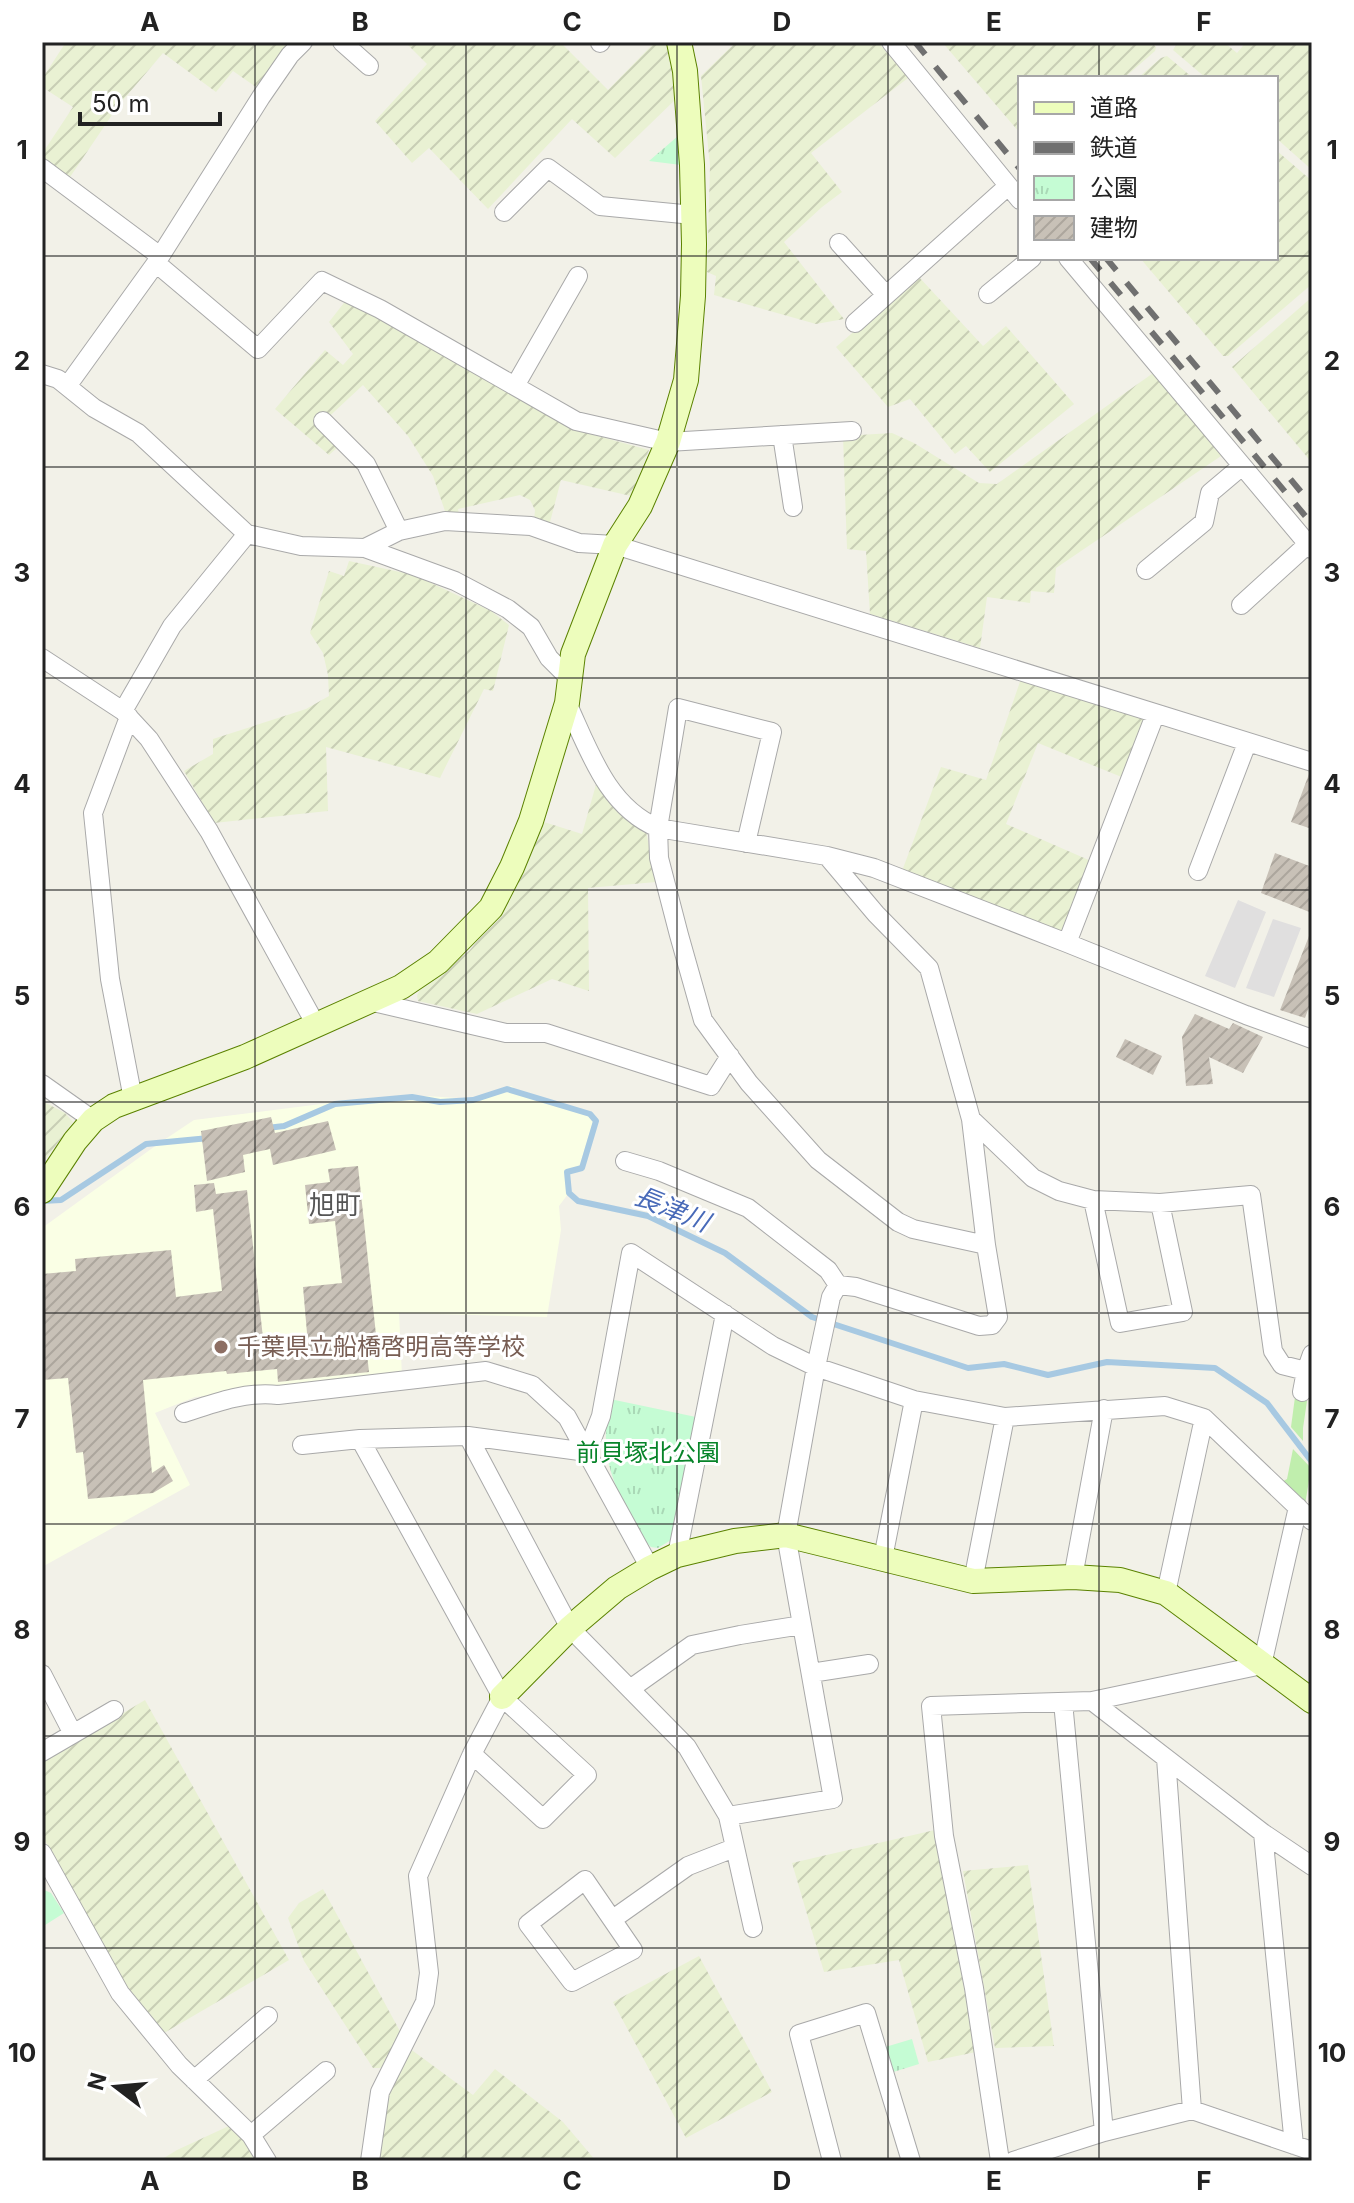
<svg xmlns="http://www.w3.org/2000/svg" width="1354" height="2203" font-family="Inter,'Noto Sans JP',sans-serif">
<style>
.residential{fill:#e0dfdf}
.education{fill:#faffe5}
.farmland{fill:url(#farmland-furrows)}
.grass{fill:#c0eead}
.park{fill:url(#park-tufts)}
.lines{fill:none;stroke-linecap:round;stroke-linejoin:round}
.stream{stroke:#a7c9e2;stroke-width:6}
.building{fill:url(#building-hatch)}
.street-casing{stroke:#a9a9a9;stroke-width:20}
.secondary-casing{stroke:#5b8200;stroke-width:26}
.street{stroke:#fff;stroke-width:18}
.secondary{stroke:#edfdbc;stroke-width:24}
.rail{stroke:#707070;stroke-width:6;stroke-dasharray:16 16;stroke-linecap:butt}
.grid{fill:none;stroke:#222;stroke-width:2;stroke-opacity:0.55}
.education-dot{fill:#8d6e63;stroke:#fff;stroke-width:3}
.labels{text-anchor:middle;stroke-width:6;stroke-linejoin:round;paint-order:stroke}
.education-label{font-size:24px;fill:#785e54;stroke:#fff;text-anchor:start}
.park-label{font-size:24px;fill:#078429;stroke:#fff}
.neighbourhood-label{font-size:26px;fill:#555;stroke:#fff}
.water-label{font-size:26px;font-style:italic;fill:#486ab8;stroke:#fff}
.neatline{fill:none;stroke:#222;stroke-width:3}
.grid-label{font-size:26px;text-anchor:middle;font-weight:bold;fill:#222}
</style>
<defs>
<pattern id="farmland-furrows" width="10" height="10" patternUnits="userSpaceOnUse" patternTransform="scale(2)"><rect width="10" height="10" fill="#e9f1d3"/><path d="M-1 1l2-2M0 10L10 0M9 11l2-2" fill="none" stroke="#c8ceb5"/></pattern>
<pattern id="park-tufts" width="24" height="20" patternUnits="userSpaceOnUse" patternTransform="scale(2)"><rect width="24" height="20" fill="#c5fcd4"/><path d="M3 7l-1-3M5 7V3M7 7l1-3M15 17l-1-3M17 17v-4M19 17l1-3" fill="none" stroke="#a9d8b6"/></pattern>
<pattern id="building-hatch" width="6" height="6" patternUnits="userSpaceOnUse" patternTransform="scale(2)"><rect width="6" height="6" fill="#c8c1b7"/><path d="M-1 1l2-2M0 6l6-6M5 7l2-2" fill="none" stroke="#aca69d"/></pattern>
</defs>
<rect width="100%" height="100%" fill="#f2f1e8"/>
<!-- residential -->
<path class="residential" d="M1238,900L1266,912L1235,988L1205,976Z
M1273,919L1301,928L1274,997L1246,988Z"/>
<!-- education -->
<path class="education" d="M512,1086L517,1094L588,1116L593,1122L580,1164L577,1168L566,1171L568,1194L559,1206L561,1230L547,1317L399,1313L402,1376L195,1397L155,1413L190,1485L42,1567V1228L158,1144L194,1120L369,1098L426,1096L474,1099Z"/>
<!-- farmland -->
<path class="farmland" d="M66,42H294L259,89L233,71L216,92L163,53L118,106L68,180L42,161V154L73,107L42,87V79Z
M405,42H560L608,90L655,42H670L678,97L615,158L572,119L488,209L429,148L412,163L375,121L427,64Z
M736,42H878L908,78L811,153L842,192L822,207L784,242L844,319L816,324L714,295L716,276L707,272L710,166L701,76Z
M942,42H1151L1156,47L1155,51L1124,78H1020V133Z
M1178,42H1224L1237,53L1246,42H1312V170L1276,138V78H1206L1173,50Z
M1167,56L1193,78H1138L1161,58Z
M1276,150L1312,181V284L1228,356H1223L1140,258H1276Z
M918,276L983,346L1006,326L1074,404L990,472L966,446L955,454L910,399L888,407L836,347Z
M1312,297V463L1232,367Z
M347,299L380,316L583,432L649,450L631,496L561,480L549,526L534,521L535,510L530,500L520,495L458,509L460,519L447,517L433,476L408,436L363,385L320,425L338,447L329,455L275,409L325,350L343,365L353,354L329,322Z
M1156,371L1224,454L1056,568L1054,593L1031,591L1030,603L987,597L980,648L870,614L866,551L847,549L843,436L892,433L914,443L979,483L997,484Z
M349,561L414,575L491,611L509,625L493,691L484,689L440,778L326,747L328,811L214,823L184,771L213,754V739L306,709L329,696L328,675L323,653L310,633L329,571L344,576Z
M1022,676L1145,716L1124,778L1038,743L1006,824L1091,861L1063,932L902,871L941,767L986,780Z
M597,781L646,831L656,882L588,888L589,991L552,979L477,1014L418,1001L417,996L419,991L469,951L500,913L522,874L544,822L582,834Z
M42,1101L65,1113L73,1122L42,1164Z
M145,1700L289,1960L164,2033L125,1991L42,1835V1762Z
M935,1830L976,2052L928,2062L899,1960L824,1972L792,1863Z
M1028,1865L1054,2046L995,2048L963,1871Z
M323,1889L402,2035L387,2063L380,2068H373L304,1961L288,1918L299,1903Z
M699,1956L772,2092L686,2138L613,2002Z
M409,2048L473,2095L495,2069L563,2122L596,2161H379L387,2094Z
M231,2125L261,2161H159L177,2150Z"/>
<!-- grass -->
<path class="grass" d="M1295,1397L1307,1401L1303,1428V1441L1291,1427Z
M1293,1449L1311,1468L1305,1505L1280,1483L1287,1479Z"/>
<!-- park -->
<path class="park" d="M678,136L681,165L649,161Z
M610,1399L696,1417L671,1540L658,1548L651,1547L645,1541C616,1490 597,1461 610,1399Z
M42,1889L51,1893L64,1913L42,1927Z
M912,2039L919,2064L890,2073L882,2048Z"/>
<g class="lines">
<!-- stream -->
<path class="stream" d="M267,1128L284,1126L335,1104L412,1097L440,1102L473,1100L507,1089L590,1114L596,1121L582,1168L567,1172L569,1193L578,1201L648,1216L725,1253L812,1317L968,1368L1004,1364L1048,1375L1107,1362L1215,1368L1267,1403L1312,1462
M42,1201L61,1200L146,1144L209,1138"/>
</g>
<!-- building -->
<path class="building" d="M1309,774H1312V829L1291,822Z
M1275,853L1312,867V913L1261,893Z
M1311,931L1312,999L1305,1018L1280,1010Z
M1195,1014L1229,1029L1233,1023L1263,1037L1243,1073L1209,1057L1213,1084L1186,1086L1182,1037Z
M1125,1039L1162,1056L1153,1075L1116,1057Z
M271,1117L275,1133L328,1121L336,1150L273,1165L270,1149L243,1155L245,1172L207,1181L201,1131Z
M358,1166L377,1344L366,1345L369,1372L278,1382L277,1369L227,1374L226,1371L143,1380L152,1473L164,1465L173,1481L153,1493L88,1499L83,1452L76,1453L68,1378L42,1380V1274L76,1271L75,1259L171,1250L176,1297L222,1291L213,1209L196,1212L194,1185L214,1183L216,1194L247,1190L263,1338L307,1333L303,1287L342,1283L335,1221L309,1224L305,1185L330,1182L328,1169Z"/>
<g class="lines">
<!-- street casing -->
<g class="street-casing">
<path id="street" d="M342,42L369,66
M891,42L1020,200
M600,43L601,42
M42,168L160,256
M504,212L548,168L600,206L693,215
M839,243L886,295
M1068,258L1312,549
M156,263L258,349L322,281L380,309L576,421L668,442L852,431
M988,294L1032,258
M855,323L1008,186
M42,374L58,379L94,408L138,433L247,534L301,546L365,548L455,581L508,609L531,627L549,658L569,678
M68,385L156,263L261,97L290,55L303,42
M515,386L578,276
M323,421L366,464L399,531
M782,435L793,507
M365,548L399,531L445,521L531,526L579,543L615,545L1312,762
M1146,570L1204,522L1210,493L1242,466
M1241,605L1308,544
M42,658L123,711L149,739L209,831L316,1025
M567,703C589,750 607,807 658,828L827,856L874,868L1067,943L1246,1015L1312,1039
M123,711L172,626L247,534
M129,717L93,813L110,979L133,1099
M746,843L772,732L678,708L658,828L659,858L679,935L703,1020L749,1083L818,1160L898,1222L913,1229L986,1245
M1198,871L1247,743
M1067,943L1155,715
M369,1001L506,1033H546L711,1086L730,1056
M42,1084L93,1120
M971,1119L1033,1178L1059,1191L1093,1200L1160,1203L1251,1195L1273,1351L1282,1365L1306,1371
M625,1161L659,1171L748,1208L828,1270L838,1285
M1093,1200L1120,1323L1183,1312L1160,1203
M1302,1392L1306,1371L1312,1354
M184,1413C214,1403 246,1391 278,1395L486,1371L532,1385L567,1417L650,1568
M468,1436L570,1628L687,1747L728,1816L753,1928
M360,1439L502,1697L587,1775L543,1819L472,1754
M302,1445L360,1439L468,1436L587,1452L601,1416L631,1253L773,1346L816,1367L914,1400L1005,1417L1165,1406L1204,1418L1312,1521
M677,1555L725,1314
M883,1558L914,1400
M1073,1577L1104,1409
M973,1581L1005,1417
M1166,1593L1204,1418
M811,1673L869,1664
M42,1674L73,1734
M630,1689L692,1645L740,1635L802,1625
M1092,1701L1262,1665L1298,1507
M1063,1702L1104,2132
M42,1752L114,1710
M1166,1758L1192,2110
M728,1816L833,1799L786,1535L816,1367L831,1297L838,1285L856,1287L979,1326L992,1325L998,1317L986,1245L971,1119L929,968L876,914L827,856
M1263,1833L1294,2145
M42,1853L120,1993L179,2065L251,2135L267,2161
M585,1880L633,1950L572,1982L528,1924Z
M613,1919L688,1866L734,1848
M194,2080L268,2016
M251,2135L326,2071
M370,2161L380,2092L425,2002L429,1973L418,1876L472,1754L502,1697
M832,2161L799,2034L866,2013L911,2161
M1000,2161L974,1988L944,1836L931,1706L1092,1701L1263,1833L1312,1866
M1013,2161L1104,2132L1192,2110L1312,2151"/>
</g>
<!-- secondary casing -->
<g class="secondary-casing">
<path id="secondary" d="M42,1191L75,1141L93,1120L114,1106L245,1057L401,987L438,962L491,908L512,867L531,821L567,703L573,654L615,545L640,506L668,442L686,380L693,296L694,244L692,165L685,71L679,42
M502,1697L570,1628L617,1588L650,1568L677,1555L735,1541L786,1535L973,1581L1073,1577L1120,1580L1166,1593L1312,1701"/>
</g>
<!-- street -->
<use href="#street" class="street"/>
<!-- secondary -->
<use href="#secondary" class="secondary"/>
<!-- rail -->
<path class="rail" d="M915,42L1020,169
M1090,258L1312,524
M1106,258L1312,505"/>
</g>
<!-- grid -->
<path class="grid" d="M255,42V2161M466,42V2161M677,42V2161M888,42V2161M1099,42V78M42,256H1020M1276,256H1312M1099,258V2161M42,467H1312M42,678H1312M42,890H1312M42,1102H1312M42,1313H1312M42,1524H1312M42,1736H1312M42,1948H1312"/>
<!-- markers -->
<circle class="education-dot" cx="221" cy="1347" r="8"/>
<g class="labels">
<!-- education labels -->
<g class="education-label">
<text x="237" y="1355">千葉県立船橋啓明高等学校</text>
</g>
<!-- park labels -->
<g class="park-label">
<text x="648" y="1461">前貝塚北公園</text>
</g>
<!-- neighbourhood labels -->
<g class="neighbourhood-label">
<text x="335" y="1214">旭町</text>
</g>
<!-- water labels -->
<g class="water-label">
<text transform="translate(672 1209) rotate(22)" y="9">長津川</text>
</g>
</g>
<!-- border -->
<rect width="1354" height="2203" fill="none" stroke="#ffffff" stroke-width="88"/>
<!-- legend -->
<rect x="1018" y="76" width="260" height="184" fill="#ffffff" stroke="#a7a7a7" stroke-width="2"/>
<rect x="1034" y="102" width="40" height="12" fill="#edfdbc" stroke="#a7a7a7" stroke-width="2"/>
<text x="1090" y="116" font-size="24" fill="#222222">道路</text>
<rect x="1034" y="142" width="40" height="12" fill="#707070" stroke="#a7a7a7" stroke-width="2"/>
<text x="1090" y="156" font-size="24" fill="#222222">鉄道</text>
<rect x="1034" y="176" width="40" height="24" fill="url(#park-tufts)" stroke="#a7a7a7" stroke-width="2"/>
<text x="1090" y="196" font-size="24" fill="#222222">公園</text>
<rect x="1034" y="216" width="40" height="24" fill="url(#building-hatch)" stroke="#a7a7a7" stroke-width="2"/>
<text x="1090" y="236" font-size="24" fill="#222222">建物</text>
<!-- north arrow -->
<g transform="translate(116 2087) rotate(286)" stroke="#ffffff" stroke-width="6" paint-order="stroke">
<path d="M0-6L14 30L0 20L-14 30Z" fill="#222222"/>
<text y="-12" font-size="22" font-weight="bold" text-anchor="middle" fill="#222222">N</text>
</g>
<!-- scale -->
<path d="M80 112v12h140v-12" fill="none" stroke="#222222" stroke-width="4"/>
<text x="92" y="112" font-size="24" fill="#222222" stroke="#ffffff" stroke-width="6" paint-order="stroke">50 m</text>
<rect x="44" y="44" width="1266" height="2115" class="neatline"/>
<g class="grid-label">
<text x="150" y="31">A</text>
<text x="360" y="31">B</text>
<text x="572" y="31">C</text>
<text x="782" y="31">D</text>
<text x="994" y="31">E</text>
<text x="1204" y="31">F</text>
<text x="22" y="159">1</text>
<text x="1332" y="159">1</text>
<text x="22" y="370">2</text>
<text x="1332" y="370">2</text>
<text x="22" y="582">3</text>
<text x="1332" y="582">3</text>
<text x="22" y="793">4</text>
<text x="1332" y="793">4</text>
<text x="22" y="1005">5</text>
<text x="1332" y="1005">5</text>
<text x="22" y="1216">6</text>
<text x="1332" y="1216">6</text>
<text x="22" y="1428">7</text>
<text x="1332" y="1428">7</text>
<text x="22" y="1639">8</text>
<text x="1332" y="1639">8</text>
<text x="22" y="1851">9</text>
<text x="1332" y="1851">9</text>
<text x="22" y="2062">10</text>
<text x="1332" y="2062">10</text>
<text x="150" y="2190">A</text>
<text x="360" y="2190">B</text>
<text x="572" y="2190">C</text>
<text x="782" y="2190">D</text>
<text x="994" y="2190">E</text>
<text x="1204" y="2190">F</text>
</g>
</svg>
